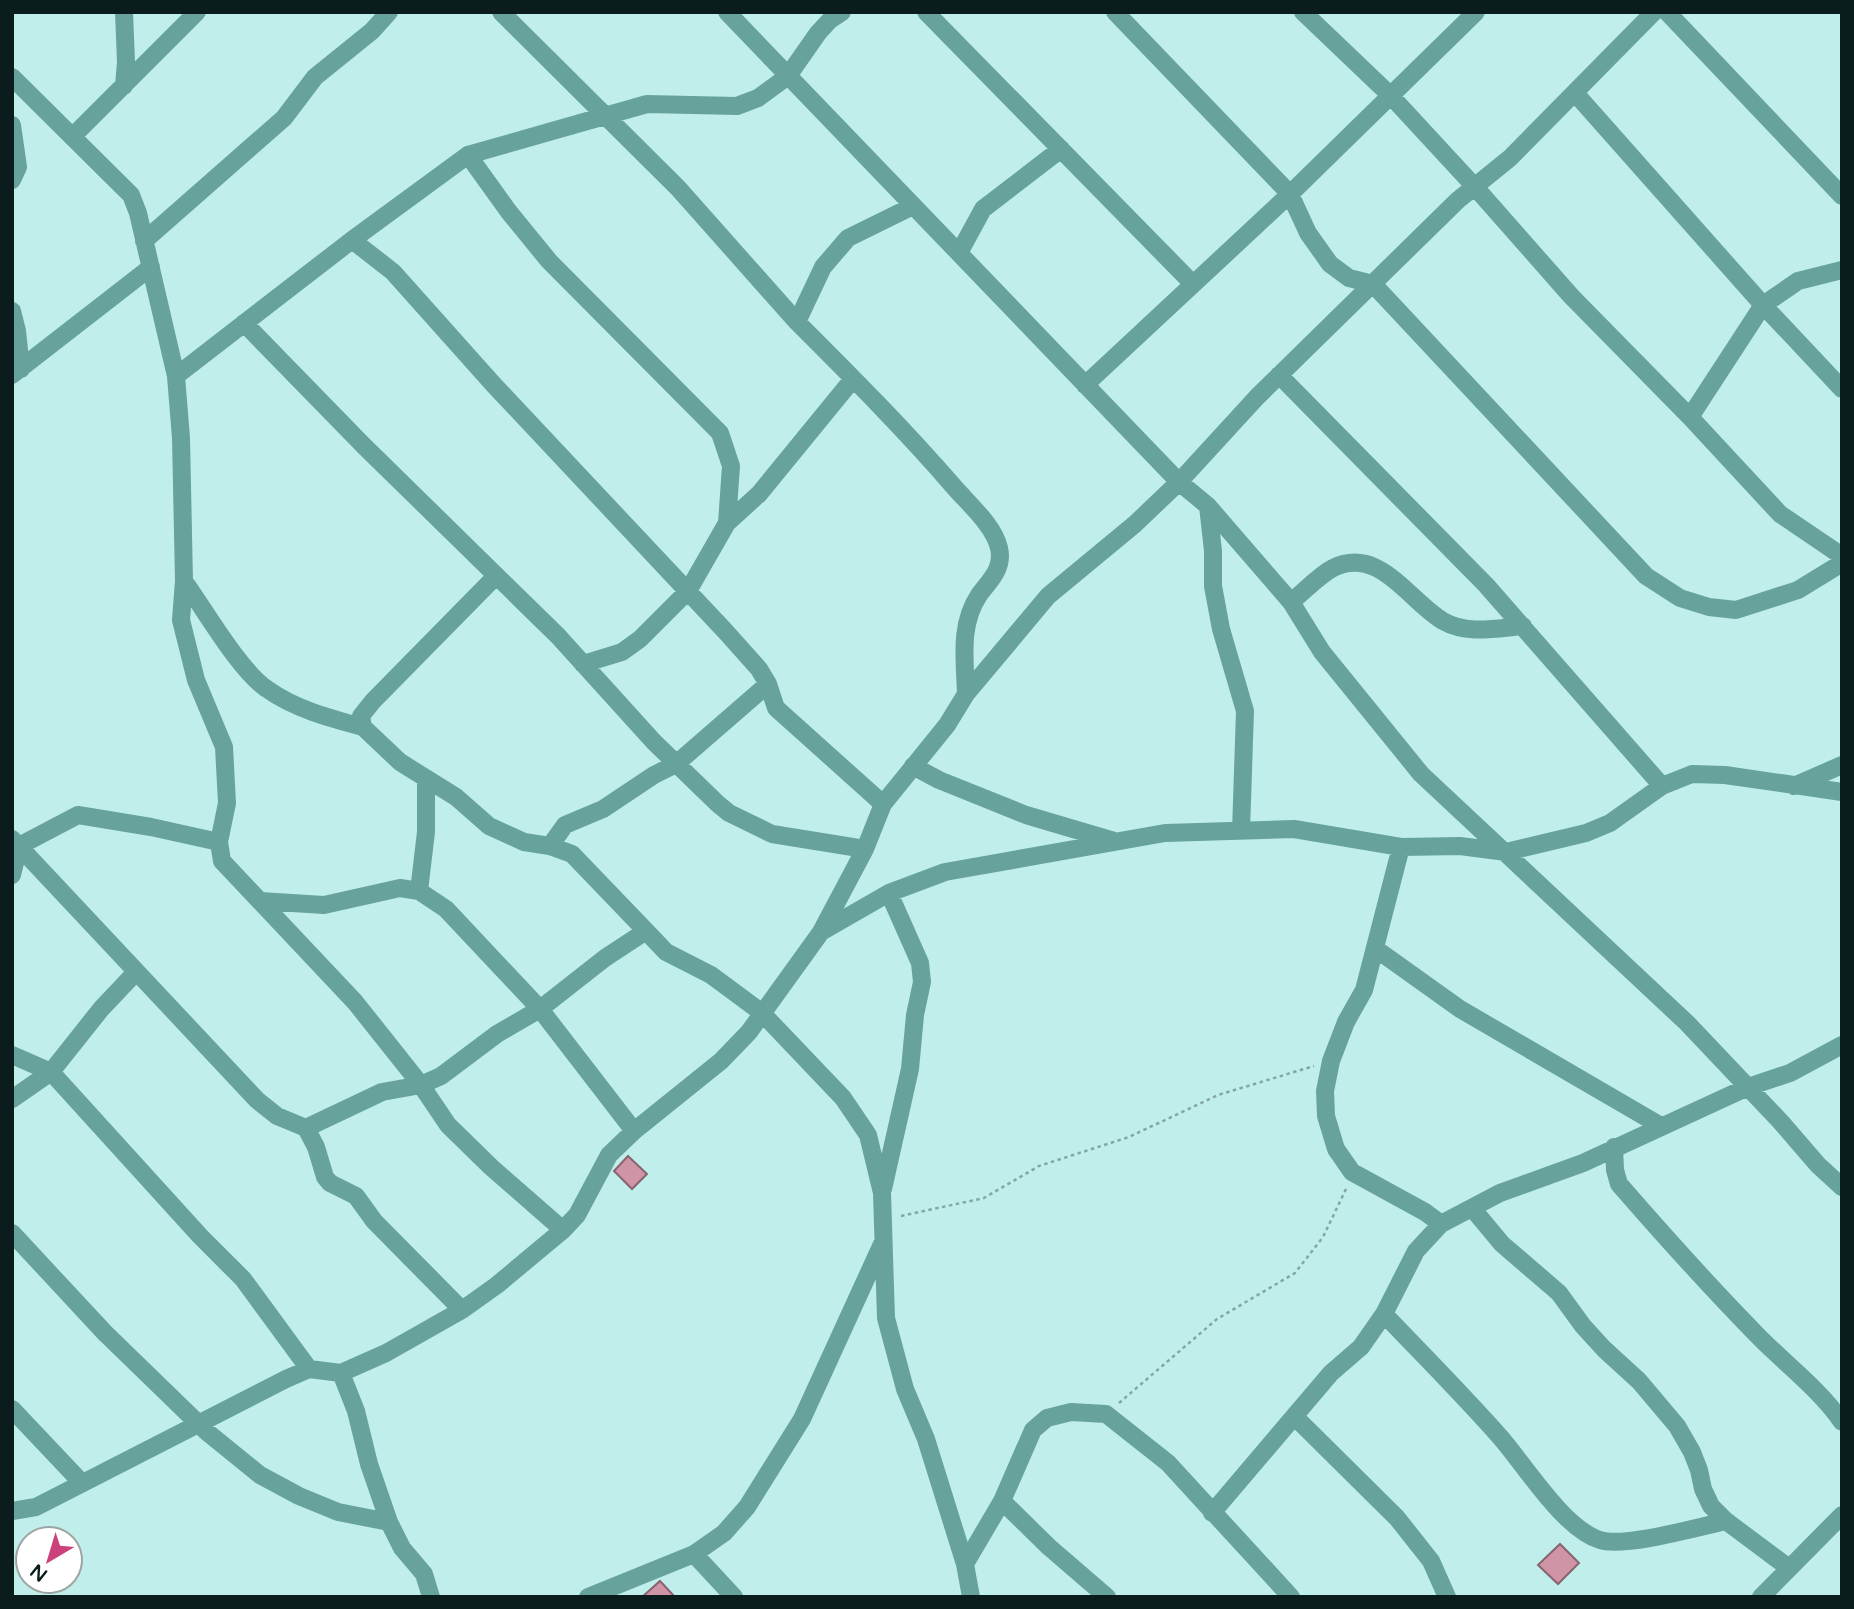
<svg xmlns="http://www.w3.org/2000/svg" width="1854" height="1609" font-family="'Varela Round',sans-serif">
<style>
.building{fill:#d094a7;stroke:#886470;stroke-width:2}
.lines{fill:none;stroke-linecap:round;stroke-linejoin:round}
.path{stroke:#82a7a4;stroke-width:2.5;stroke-dasharray:3.5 3.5;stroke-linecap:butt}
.minor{stroke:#67a29d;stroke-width:18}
</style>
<rect width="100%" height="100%" fill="#c0efeb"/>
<!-- building -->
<path class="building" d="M628,1156L647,1174L632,1189L614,1171Z
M1560,1544L1579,1563L1558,1584L1538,1565Z
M660,1581L675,1597H642Z"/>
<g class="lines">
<!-- path -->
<path class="path" d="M901,1216L984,1198L1039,1166L1129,1137L1218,1095L1314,1066
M1119,1403L1217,1319L1295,1273L1323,1237L1346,1189"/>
<!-- minor -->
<path class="minor" d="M501,12L678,188L797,322
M727,12L1179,482L1208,506L1291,602L1322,652L1421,774L1687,1023L1780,1121L1818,1165L1842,1187
M926,12L1193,284
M1115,12L1290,194L1308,233L1330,264L1349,278L1373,284L1646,576L1680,598L1709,607L1736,610L1798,590L1842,563
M1303,12L1390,95L1475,187L1571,296L1690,417L1763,305L1842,389
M1667,12L1842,196
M12,77L131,195L138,213L176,376L181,438L184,581L181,620L196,680L224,747L227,803L219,842L222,861L355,1002L421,1085L448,1125L491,1167L563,1230
M124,86L126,62L124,12
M1575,93L1763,305L1798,281L1842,270
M12,125L18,167L12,180
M72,137L197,12
M468,155L509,212L549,261L720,433L731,466L727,523L688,591L640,639L622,652L583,664
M913,206L848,238L823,267L797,322C851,376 905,430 955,488C970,505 994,526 999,548C1004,569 989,581 979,595C959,625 965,660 966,694
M352,240L393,272L493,384L726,632L759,669L768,684L776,708L883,804
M144,241L284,118L315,77L372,31L389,12
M959,253L983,209L1061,149
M12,311L17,331L21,369
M244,323L364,446L558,636L654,742L718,804L729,813L772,834L865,849
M12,375L151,267
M1279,375L1486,585L1662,786
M176,376L352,240L468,155L647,104L737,106L758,98L788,76L818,33L830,20L842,12
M1085,385L1290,194L1476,12
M1690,417L1780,514L1842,556
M1208,506L1213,551V586L1221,629L1245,711L1241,831
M727,523L759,494L853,379
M496,576L373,701L361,716L363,727L400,762L456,797L489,826L524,842L550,846L572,854L646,931
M184,581C205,610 239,670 267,689C295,709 329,718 363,727
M1291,602C1305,591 1318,576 1333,568C1379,545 1409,601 1443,621C1467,635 1497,628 1523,626
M913,766L939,780L1026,815L1114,841
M1794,786L1842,765
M12,839L257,1100L277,1116L306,1128
M550,846L565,825L603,809L654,775L676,764L768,684
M1401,847L1364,990L1346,1022L1331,1061L1325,1091L1326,1116L1336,1149L1352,1172L1425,1212L1441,1224
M12,875L19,846L78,815L151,827L219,842
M419,891L426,832V778
M260,901L324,905L400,888L419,891L446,909L540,1009L634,1131
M821,932L889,893L945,872L1165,833L1294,829L1401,847L1460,846L1506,852L1586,833L1610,823L1662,786L1692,774L1725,775L1842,792
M1376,949L1460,1009L1661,1126
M136,972L101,1009L51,1072L200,1236L243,1279L309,1369
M12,1055L51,1072L12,1099
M1614,1147L1615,1170L1619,1184C1665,1237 1711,1288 1760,1338C1787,1365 1821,1391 1842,1422
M883,1189L910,1069L915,1015L922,982L920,963L889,893
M1472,1208L1502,1244L1559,1293L1583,1326L1604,1349L1639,1381L1677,1426L1692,1452L1699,1470L1703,1489L1711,1506L1726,1521L1789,1568
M12,1233L105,1333L207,1432L260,1475L299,1496L338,1512L389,1522
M462,1310L497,1285L563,1230L577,1215L609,1155L634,1131L721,1061L749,1032L821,932L865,849L883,804L947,725L966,694L1048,596L1135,524L1179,482L1257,397L1458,200L1510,158L1654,12
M1384,1314C1423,1355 1463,1395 1501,1438C1526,1467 1564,1529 1600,1540C1624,1548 1699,1527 1726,1521
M12,1409L82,1483
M1295,1417L1397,1518L1431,1561L1447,1597
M1002,1501L1049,1547L1107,1597
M12,1511L36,1507L286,1379L309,1369L341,1373
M1212,1513L1331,1373L1361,1347L1384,1314L1416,1251L1441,1224L1500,1193L1583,1163L1748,1087L1790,1073L1842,1045
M694,1554L734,1597
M965,1564L1002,1501L1033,1430L1047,1418L1071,1412L1106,1414L1168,1463L1291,1597
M431,1597L424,1574L402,1548L389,1522L369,1464L356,1411L341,1373L386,1353L462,1310L374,1221L356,1196L330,1183L325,1177L316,1147L306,1128L382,1092L421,1085L441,1076L497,1034L540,1009L605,958L646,931L666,952L711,975L761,1012L843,1098L868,1135L882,1193L886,1318L905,1389L926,1439L965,1564L971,1597
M588,1597L694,1554L724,1533L747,1507L802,1419L882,1244
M1761,1597L1842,1515"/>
</g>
<!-- border -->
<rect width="1854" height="1609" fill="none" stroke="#0a1c1b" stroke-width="28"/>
<!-- north arrow -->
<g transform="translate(49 1560) rotate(218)"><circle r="33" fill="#ffffff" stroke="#9da4a4" stroke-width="2"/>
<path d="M0-5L12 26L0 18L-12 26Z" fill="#ca417b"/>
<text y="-10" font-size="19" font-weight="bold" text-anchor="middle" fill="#0a1c1b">N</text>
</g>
</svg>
